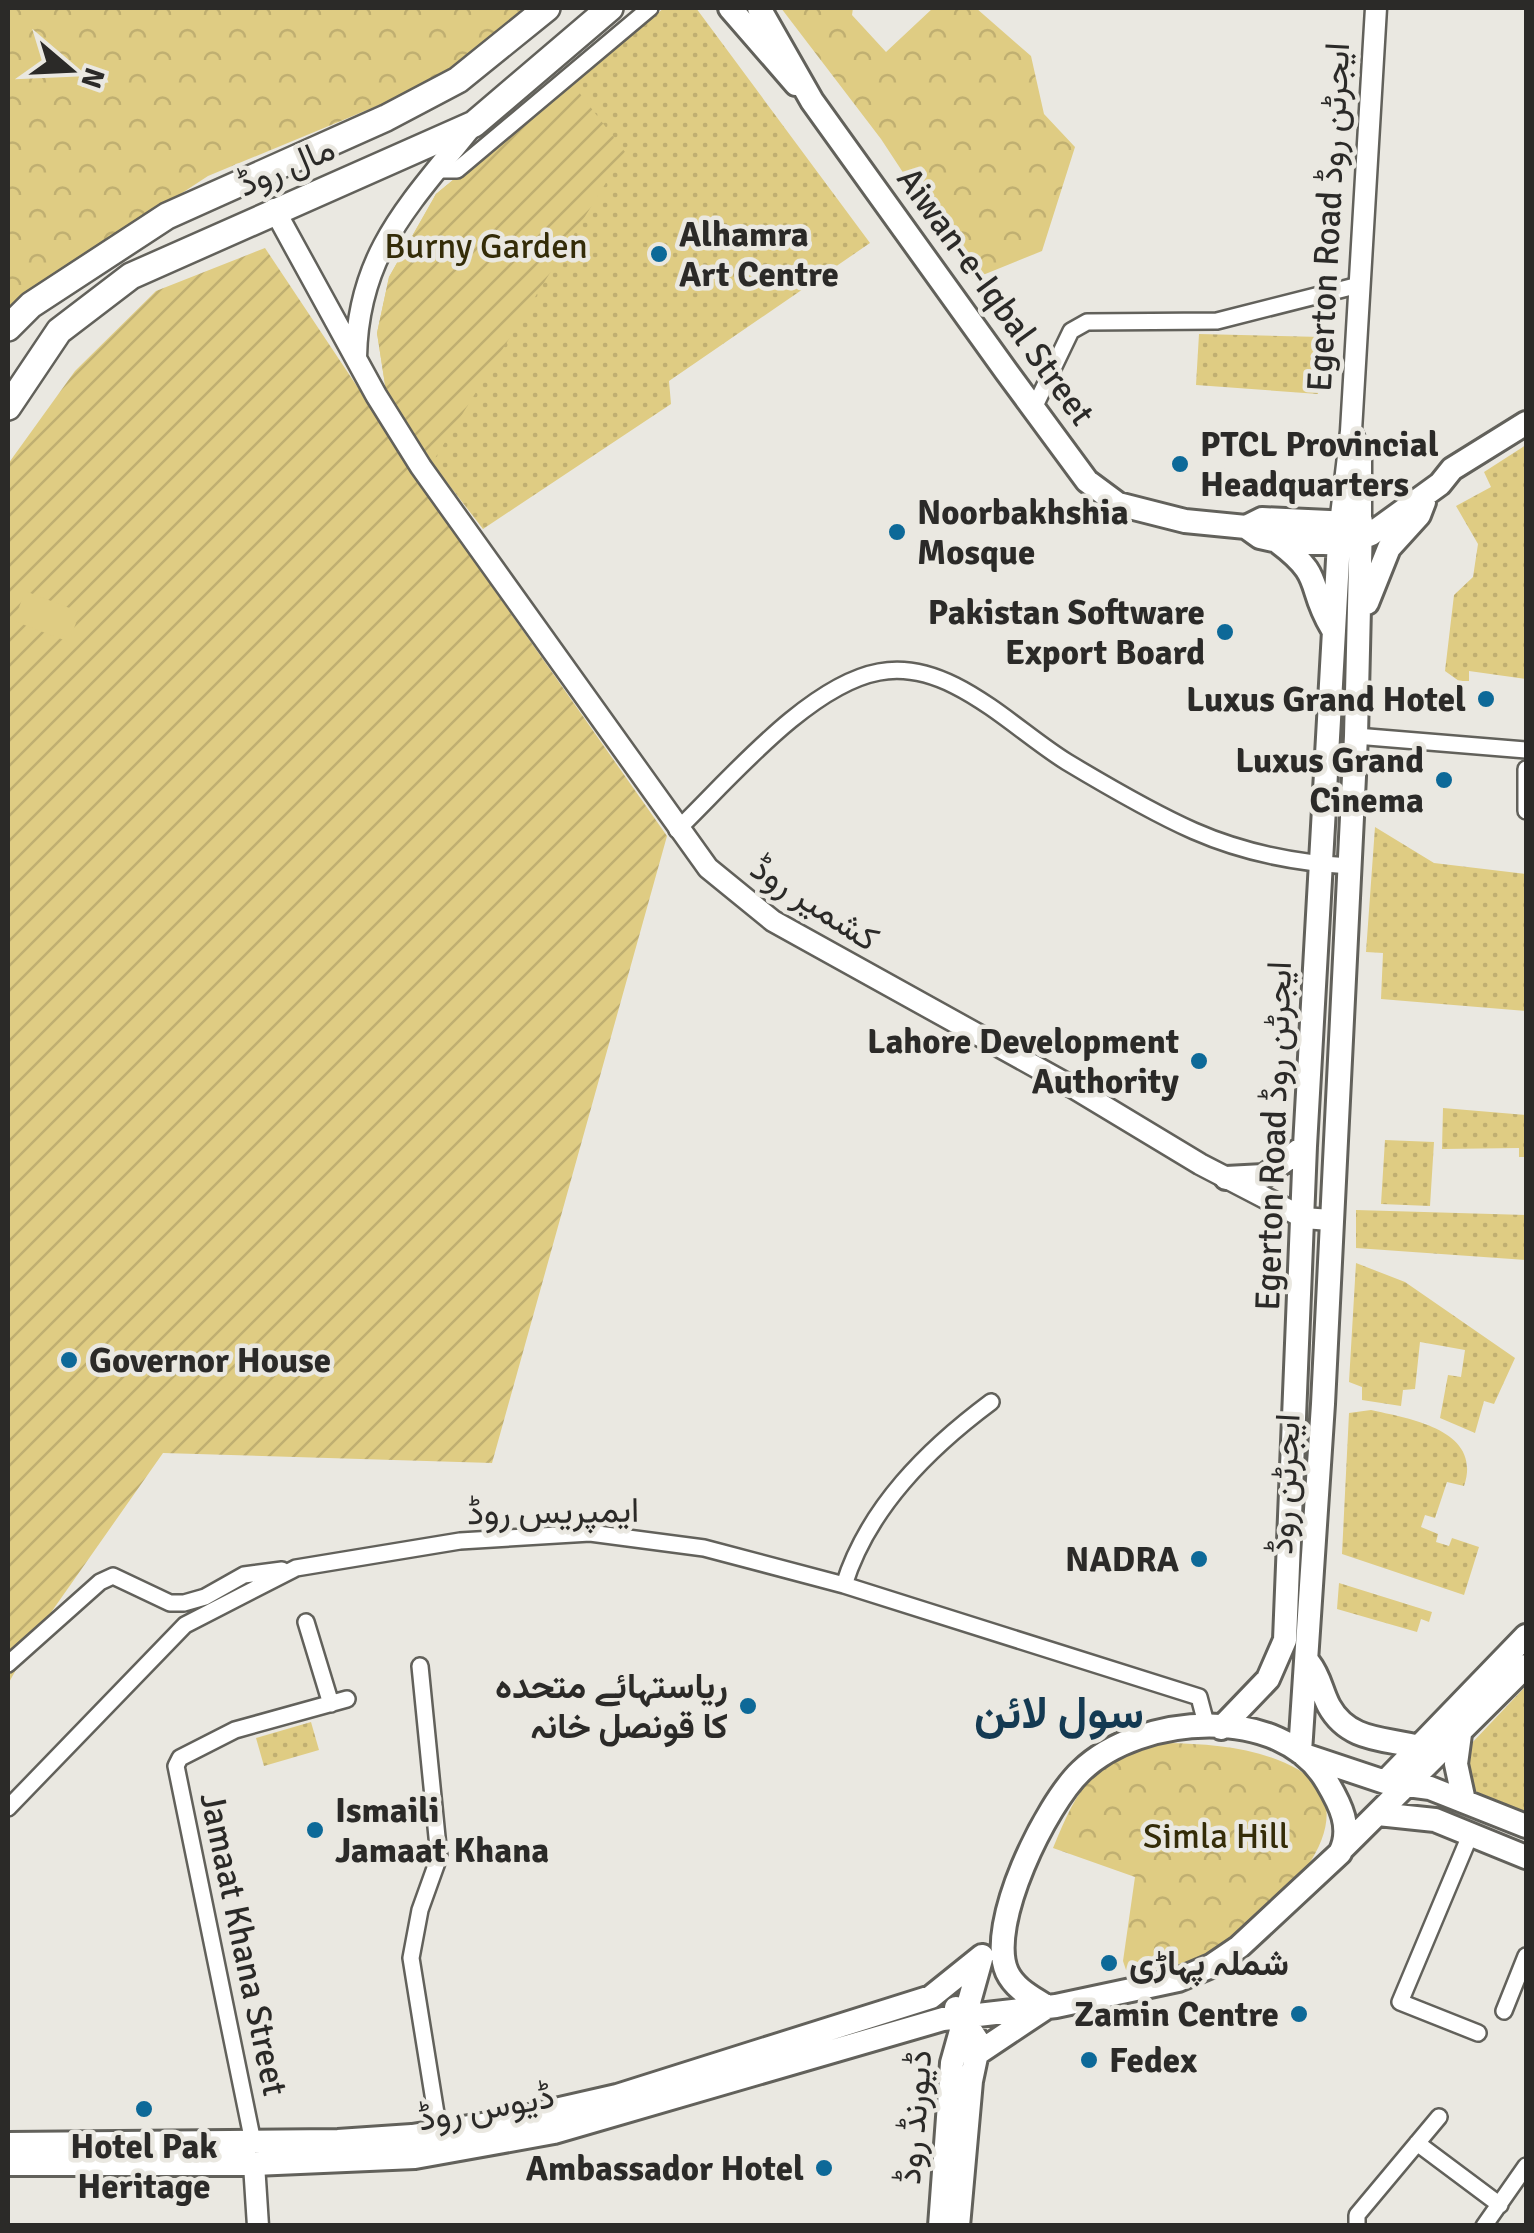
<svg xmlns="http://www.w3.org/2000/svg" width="1534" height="2233" font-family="Signika,Vazirmatn,sans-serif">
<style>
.grass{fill:url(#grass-dots)}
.forest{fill:url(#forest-crowns)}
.garden{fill:url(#garden-furrows)}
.pitch{fill:#dfcc83}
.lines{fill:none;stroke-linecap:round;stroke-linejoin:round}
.minor-casing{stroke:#62615b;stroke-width:20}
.tertiary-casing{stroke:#62615b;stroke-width:25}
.secondary-casing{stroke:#62615b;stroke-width:28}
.primary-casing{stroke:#62615b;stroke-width:30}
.minor{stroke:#fff;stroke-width:15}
.tertiary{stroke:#fff;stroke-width:20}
.secondary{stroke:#fff;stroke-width:22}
.primary{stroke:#fff;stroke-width:25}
.poi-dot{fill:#0d6998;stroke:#eae8e1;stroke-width:4}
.labels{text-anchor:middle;stroke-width:9;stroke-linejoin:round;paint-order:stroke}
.street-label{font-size:35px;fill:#2b2a28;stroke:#eae8e1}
.poi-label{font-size:35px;font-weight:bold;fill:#2b2a28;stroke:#eae8e1;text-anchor:end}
.park-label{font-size:35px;fill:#342c08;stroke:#eae8e1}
.district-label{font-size:45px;font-weight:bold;fill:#143a52;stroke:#eae8e1}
</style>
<defs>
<pattern id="grass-dots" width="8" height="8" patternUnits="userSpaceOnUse" patternTransform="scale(2.5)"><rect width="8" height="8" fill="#dfcc83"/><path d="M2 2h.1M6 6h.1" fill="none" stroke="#c0af71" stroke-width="1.8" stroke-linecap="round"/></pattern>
<pattern id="forest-crowns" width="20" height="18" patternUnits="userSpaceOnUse" patternTransform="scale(2.5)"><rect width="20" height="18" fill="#dfcc83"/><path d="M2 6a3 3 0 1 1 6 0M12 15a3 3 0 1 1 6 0" fill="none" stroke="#c0af71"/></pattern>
<pattern id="garden-furrows" width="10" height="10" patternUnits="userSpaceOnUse" patternTransform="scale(2.5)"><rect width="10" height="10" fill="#dfcc83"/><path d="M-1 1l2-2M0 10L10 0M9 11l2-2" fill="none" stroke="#c0af71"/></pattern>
</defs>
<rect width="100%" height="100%" fill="#eae8e1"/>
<!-- grass -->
<path class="grass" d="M664,8H696L870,243L669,381L671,404L483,529L432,463L386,391L377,333L389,277L436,194Z
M1199,334L1322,337L1318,394L1196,385Z
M1526,445V679L1469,671V681H1459L1445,671L1454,595L1473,577L1478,544L1456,506L1491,487L1484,472Z
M1375,827L1434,863L1526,874V1011L1381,999L1383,953L1366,952Z
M1443,1108L1526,1115V1157H1519V1148L1442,1149Z
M1385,1140L1434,1142L1430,1206L1381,1204Z
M1356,1210L1526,1215V1260L1356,1248Z
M1356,1263L1405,1282L1515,1358L1494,1404L1484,1401L1475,1433L1440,1418L1448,1375L1461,1377L1465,1350L1420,1342L1415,1389L1403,1390L1401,1406L1362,1400V1387L1349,1382Z
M1371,1410C1411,1419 1483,1430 1464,1486L1447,1482L1435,1518L1425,1515L1421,1527L1438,1534L1436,1542L1449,1546L1452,1538L1479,1547L1464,1595L1342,1554L1349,1413Z
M1339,1583L1432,1612L1429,1622L1421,1619L1417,1632L1337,1609Z
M1526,1686V1816L1462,1788L1469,1746Z
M311,1722L319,1750L264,1766L256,1738Z"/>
<!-- forest -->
<path class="forest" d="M8,8H535L454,74L208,176L8,307Z
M781,8H853L852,15L886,52L933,8H976L1031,56L1044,114L1075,147L1042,251L973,279L881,139Z
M1166,1743C1211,1744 1259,1747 1299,1770C1363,1809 1301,1884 1263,1914C1245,1927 1223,1952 1202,1959C1178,1967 1151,1969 1126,1970L1123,1961L1135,1877L1053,1848C1080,1783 1093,1759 1166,1743Z"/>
<!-- garden -->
<path class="garden" d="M571,82L625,152L432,463L386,391L377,333L389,277L436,194Z
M265,248L462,544L667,836L492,1463L163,1453L38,1631L8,1684V464L75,371L156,291Z"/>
<!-- pitch -->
<path class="pitch" d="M25,591L80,612L69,642L14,621Z"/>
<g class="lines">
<!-- minor casing -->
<g class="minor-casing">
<path id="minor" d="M437,170H457L650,8
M1034,408L1071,331L1087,322L1217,321L1359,285
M1356,736L1526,750
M1526,769V811
M677,830C728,781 808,685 879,672C949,658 1013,729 1067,762C1107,786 1151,812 1194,831C1244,853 1296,863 1350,866
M844,1585C868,1508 928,1449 991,1402
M306,1622L331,1704
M8,1664L100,1582L113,1576L170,1603H184L205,1597L244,1575L282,1570
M420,1666L439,1857L420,1910L411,1958L439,2132
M8,1808L185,1625L296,1568L460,1541L590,1533L704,1548L844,1585L1199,1697L1207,1727
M1471,1833L1400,2002L1478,2033
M1504,2011L1526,1956
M253,2142L176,1766L180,1758L235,1730L347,1699
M1417,2143L1500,2205
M1357,2226V2215L1439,2117
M1484,2226L1526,2166"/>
</g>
<!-- tertiary casing -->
<g class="tertiary-casing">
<path id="tertiary" d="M274,209L376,395L421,467L708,868L773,921L1074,1088L1200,1164L1304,1218L1330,1220
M356,357C358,252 411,203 472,126
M1351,431L1361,453V521
M1340,524L1351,431L1376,8
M254,2164L258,2226"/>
</g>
<!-- secondary casing -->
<g class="secondary-casing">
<path id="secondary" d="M730,8L796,84
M759,8L812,101L1006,371L1087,481L1118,504L1185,521L1246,527L1260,537L1278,541L1347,544L1371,534L1440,484L1452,469L1526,423
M1246,527L1262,519L1351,523
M1278,542C1326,578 1306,585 1332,628
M1367,603L1389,548L1419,515L1424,502
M1226,1178L1264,1176L1305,1146
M1309,1663C1320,1677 1321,1691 1329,1706C1349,1742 1385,1738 1419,1747
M1221,1728L1268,1679L1285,1640L1305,1146L1340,524
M1460,1734L1456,1764L1464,1801
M1300,1752L1323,1404L1356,736L1361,521
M1307,1756L1385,1782L1430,1788L1526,1826
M1385,1782L1526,1636
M1378,1814L1435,1820L1526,1857
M1343,1848L1526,1666
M956,2008L979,2043L971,2081L958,2226
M978,2053L1044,2009
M8,2144L338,2141L412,2136L507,2121L617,2096L931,1997L982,1956
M8,2164H254L415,2157L554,2132L943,2019L1056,2006L1178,1980L1211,1966L1239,1947L1340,1853C1353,1828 1340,1804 1327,1782C1282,1703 1140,1714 1081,1771C1046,1804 986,1925 1007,1972C1015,1989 1032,1997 1047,2007
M940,2226L952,2063L981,1959"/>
</g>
<!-- primary casing -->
<g class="primary-casing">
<path id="primary" d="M8,328L31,305L167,216L386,118L458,80L547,8
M8,407L59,331L131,276L474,124L610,8"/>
</g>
<!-- minor -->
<use href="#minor" class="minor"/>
<!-- tertiary -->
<use href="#tertiary" class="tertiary"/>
<!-- secondary -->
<use href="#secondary" class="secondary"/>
<!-- primary -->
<use href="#primary" class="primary"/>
</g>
<!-- markers -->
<g class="poi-dot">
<circle cx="659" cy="254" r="10"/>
<circle cx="1180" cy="464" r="10"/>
<circle cx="897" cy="532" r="10"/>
<circle cx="1225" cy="632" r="10"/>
<circle cx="1486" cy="699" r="10"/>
<circle cx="1444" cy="780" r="10"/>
<circle cx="1199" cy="1061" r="10"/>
<circle cx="69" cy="1360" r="10"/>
<circle cx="1199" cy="1559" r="10"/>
<circle cx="748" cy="1706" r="10"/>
<circle cx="315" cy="1830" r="10"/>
<circle cx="1109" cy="1963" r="10"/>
<circle cx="1299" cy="2014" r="10"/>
<circle cx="1089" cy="2060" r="10"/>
<circle cx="144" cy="2109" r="10"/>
<circle cx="824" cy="2168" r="10"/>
</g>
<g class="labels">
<!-- street labels -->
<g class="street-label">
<text transform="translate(286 166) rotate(-23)" y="12">مال روڈ</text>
<text transform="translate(1328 217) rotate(-87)" y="12">Egerton Road ایجرٹن روڈ</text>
<text transform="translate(996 296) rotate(54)" y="12">Aiwan-e-Iqbal Street</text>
<text transform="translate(815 903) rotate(33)" y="12">کشمیر روڈ</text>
<text transform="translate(1273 1136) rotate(-88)" y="12">Egerton Road ایجرٹن روڈ</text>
<text transform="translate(1284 1484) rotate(-87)" y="12">ایجرٹن روڈ</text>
<text transform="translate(553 1511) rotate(-1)" y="12">ایمپریس روڈ</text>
<text transform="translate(244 1944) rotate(78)" y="12">Jamaat Khana Street</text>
<text transform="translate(486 2107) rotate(-10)" y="12">ڈیوس روڈ</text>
<text transform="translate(914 2117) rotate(-85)" y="12">ڈیورنڈ روڈ</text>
</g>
<!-- poi labels -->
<g class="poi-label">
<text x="679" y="246" text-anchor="start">Alhamra<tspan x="679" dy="40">Art Centre</tspan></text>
<text x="1200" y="456" text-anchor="start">PTCL Provincial<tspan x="1200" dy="40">Headquarters</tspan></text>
<text x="917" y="524" text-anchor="start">Noorbakhshia<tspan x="917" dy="40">Mosque</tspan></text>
<text x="1205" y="624">Pakistan Software<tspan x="1205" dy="40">Export Board</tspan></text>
<text x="1466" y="711">Luxus Grand Hotel</text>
<text x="1424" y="772">Luxus Grand<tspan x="1424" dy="40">Cinema</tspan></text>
<text x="1179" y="1053">Lahore Development<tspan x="1179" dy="40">Authority</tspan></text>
<text x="89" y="1372" text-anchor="start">Governor House</text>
<text x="1179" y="1571">NADRA</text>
<text x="728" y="1698">ریاستہائے متحدہ<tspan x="728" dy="40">کا قونصل خانہ</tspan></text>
<text x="335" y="1822" text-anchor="start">Ismaili<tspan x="335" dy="40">Jamaat Khana</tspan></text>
<text x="1129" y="1975" text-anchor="start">شملہ پہاڑی</text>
<text x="1279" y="2026">Zamin Centre</text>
<text x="1109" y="2072" text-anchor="start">Fedex</text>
<text x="144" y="2158" text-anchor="middle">Hotel Pak<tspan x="144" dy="40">Heritage</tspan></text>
<text x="804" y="2180">Ambassador Hotel</text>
</g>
<!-- park labels -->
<g class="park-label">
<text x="486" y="258">Burny Garden</text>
<text x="1216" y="1848">Simla Hill</text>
</g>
<!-- district labels -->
<g class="district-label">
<text x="1059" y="1728">سول لائن</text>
</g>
</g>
<!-- border -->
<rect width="1534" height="2233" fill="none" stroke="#2b2a28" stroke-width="20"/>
<!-- north arrow -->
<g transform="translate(70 70) rotate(109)" stroke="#eae8e1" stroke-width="8" paint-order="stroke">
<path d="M0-8L18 38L0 25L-18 38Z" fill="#2b2a28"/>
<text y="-15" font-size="28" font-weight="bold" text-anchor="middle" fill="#2b2a28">N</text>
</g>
</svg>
